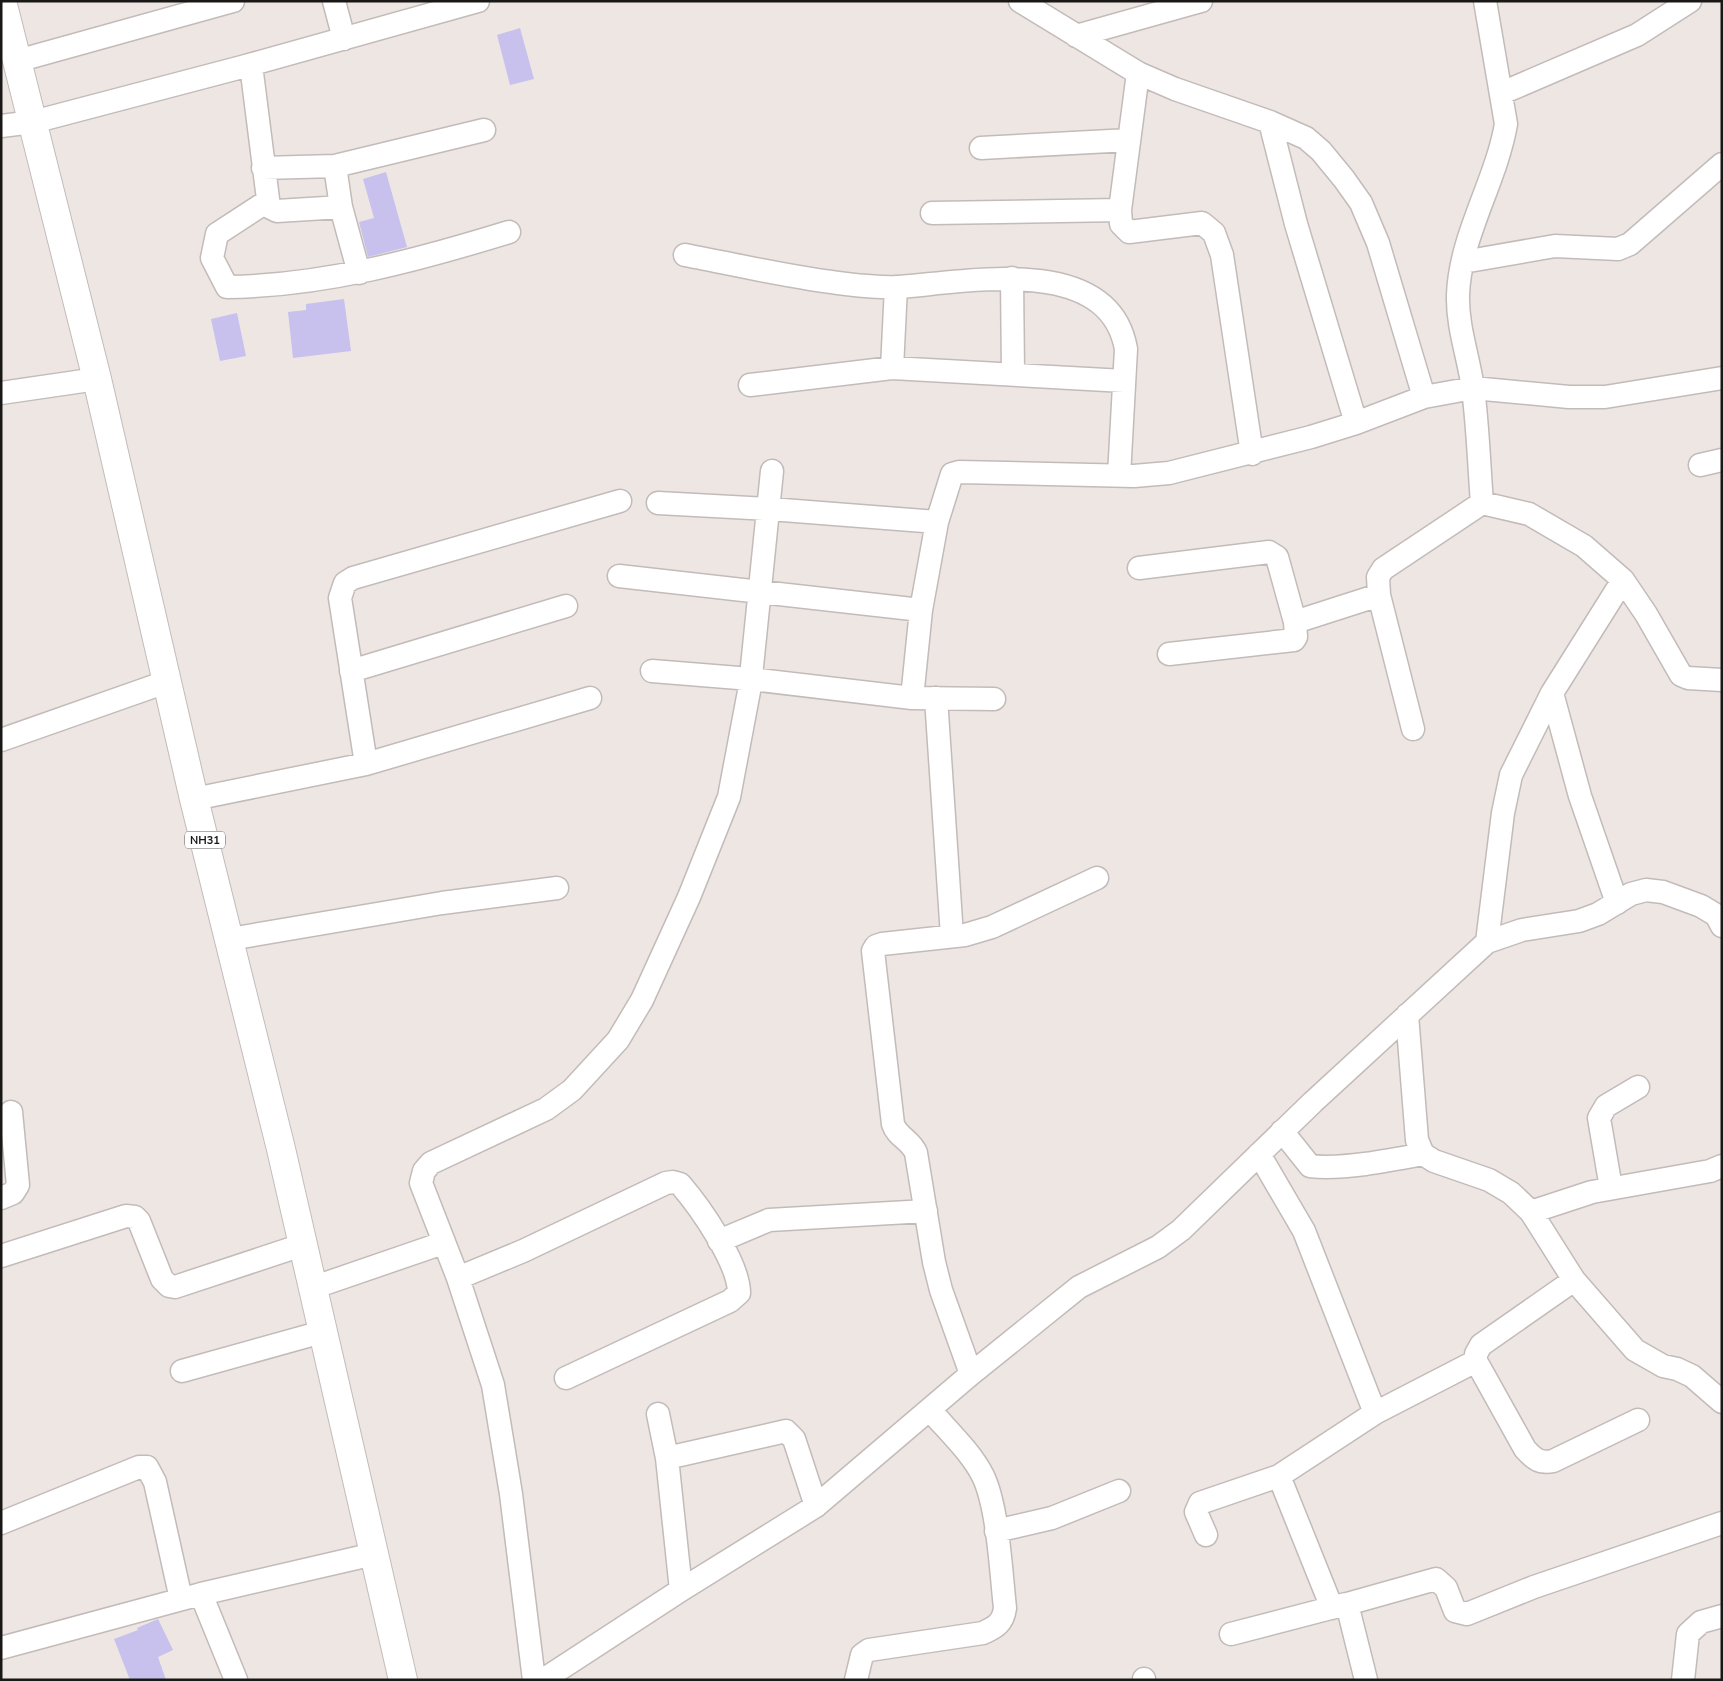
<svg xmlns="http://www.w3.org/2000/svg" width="1723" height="1681" font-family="'Nunito Sans',sans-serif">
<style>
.building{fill:#c8c0ed}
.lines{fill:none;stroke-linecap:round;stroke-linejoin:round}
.minor-casing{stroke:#c3bbb9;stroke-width:25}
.highway-casing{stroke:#c3bbb9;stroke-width:30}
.minor{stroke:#fff;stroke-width:22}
.highway{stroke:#fff;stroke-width:28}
.labels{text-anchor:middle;stroke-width:4;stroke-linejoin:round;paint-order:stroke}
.shield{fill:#fff;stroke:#5f5d5d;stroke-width:1}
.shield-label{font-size:11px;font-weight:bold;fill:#1a1817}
</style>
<rect width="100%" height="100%" fill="#eee6e3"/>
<!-- building -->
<path class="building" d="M520,28L534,79L510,85L497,35Z
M386,172L407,247L368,257L359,222L374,218L363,179Z
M344,299L351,351L293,358L288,312L306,310V304Z
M237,313L246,356L220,361L211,319Z
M158,1619L173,1650L158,1657L166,1680H130L114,1639L138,1630L137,1628Z"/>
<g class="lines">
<!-- minor casing -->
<g class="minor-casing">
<path id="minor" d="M334,1L344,39
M1020,1L1138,73L1175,89L1270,122L1306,138L1321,151L1344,179L1361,203L1378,243L1424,397
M1076,36L1201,1
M17,61L233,1
M251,65L269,207L277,211L341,207
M1138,73L1120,210L1121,224L1129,232L1202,223L1214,233L1222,255L1252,454
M1502,93L1637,35L1690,1
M1270,122L1296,224L1356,423
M1,126L33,122L242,67L478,1
M981,148L1129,140
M335,166L341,207L359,273
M263,168L335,166L484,130
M266,202L217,234L212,258L227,287C323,286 418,260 509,232
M932,213L1120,210
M685,255C738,265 792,278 846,284C863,286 882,288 899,287C967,282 1109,253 1126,349L1119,476
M1463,262L1555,246L1618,249L1630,244L1722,164
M1012,278L1013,374
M892,368L896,287
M750,385L892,368L1124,381
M1,393L97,379
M1700,465L1722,460
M658,503L770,509L937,522
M1482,503C1479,465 1478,427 1473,389C1469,358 1457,327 1458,295C1460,236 1496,182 1506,124L1485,1
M1139,568L1269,552L1277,557L1295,622L1296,637L1294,640L1169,654
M619,576L921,610
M1295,622L1379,595
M351,671L566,606
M652,671L751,679L912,698L994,699
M1552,693L1580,796L1617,903
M912,698L921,610L937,522L952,474L959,472L1134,476L1169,473L1311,437L1356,423L1424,397L1473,388L1569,397H1605L1722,378
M936,698L952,936
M1413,729L1379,595L1378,577L1383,569L1482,503L1529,514L1584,546L1623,580L1646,614L1681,675L1688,678L1722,680
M1,740L166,682
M366,764L340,598L345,583L353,578L620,501
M194,799L366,764L590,698
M230,939L442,903L557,888
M1487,942L1503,813L1511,775L1552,693L1623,580
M1407,1015L1417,1140L1423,1154L1434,1161L1489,1180L1511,1193L1531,1212L1574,1280L1635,1350L1663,1366L1677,1369L1692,1376L1722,1402
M1282,1131L1310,1166C1342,1170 1392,1160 1423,1154
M1259,1154L1304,1231L1375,1413
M1611,1188L1599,1118L1606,1106L1638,1087
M1,1198L13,1193L18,1185L11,1112
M1531,1212L1592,1192L1710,1171L1722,1166
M719,1241L769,1220L926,1211
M1,1256L126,1216L135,1217L139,1221L162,1279L169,1286L175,1287L302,1245
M458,1278L523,1251L666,1183L673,1182L680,1184C700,1207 739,1263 739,1293L730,1301L566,1378
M1574,1280L1481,1345L1476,1354V1361L1525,1449C1534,1459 1540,1464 1553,1461L1638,1420
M312,1288L443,1243
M182,1371L322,1332
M971,1374L941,1290L934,1262L916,1153C911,1140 897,1137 893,1124L873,951L876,946L882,944L965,935L992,927L1097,878
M658,1414L667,1458L681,1590
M667,1458L786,1431L794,1439L816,1506
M1279,1476L1332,1608
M1,1523L139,1467H147L155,1482L181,1599
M996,1531L1052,1518L1119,1491
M1206,1535L1196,1512L1200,1503L1279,1476L1375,1413L1476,1361
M201,1594L236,1680
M1231,1634L1346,1604
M1,1648L201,1594L374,1554
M1144,1679V1680
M534,1680L511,1494L493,1385L458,1278L421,1183L424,1171L431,1163L546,1109L572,1090L618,1040L642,1000L689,897L729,797L750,686L772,471
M543,1680L681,1590L816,1506L971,1374L1079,1287L1158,1247L1181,1230L1313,1102L1487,942L1522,930L1579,921L1598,914L1631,894L1646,890L1663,892L1701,906L1716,915L1722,926
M856,1680L862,1655L869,1650L983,1633C996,1627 1003,1623 1005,1608C1001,1572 998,1507 983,1476C971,1452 948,1431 930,1410
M1366,1680L1347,1604L1436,1579L1446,1588L1455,1611L1467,1614L1534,1587L1722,1523
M1683,1680L1688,1634L1701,1622L1722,1616"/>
</g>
<!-- highway casing -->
<g class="highway-casing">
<path id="highway" d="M2,1L97,379L194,799L281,1149L403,1680"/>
</g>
<!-- minor -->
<use href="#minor" class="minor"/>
<!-- highway -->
<use href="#highway" class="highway"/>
</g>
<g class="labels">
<!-- shield labels -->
<rect class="shield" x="185" y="831.5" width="40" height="17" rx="4"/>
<g class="shield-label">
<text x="205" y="844">NH31</text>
</g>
</g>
<!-- border -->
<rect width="1723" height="1681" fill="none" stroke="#1a1817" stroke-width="5"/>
</svg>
